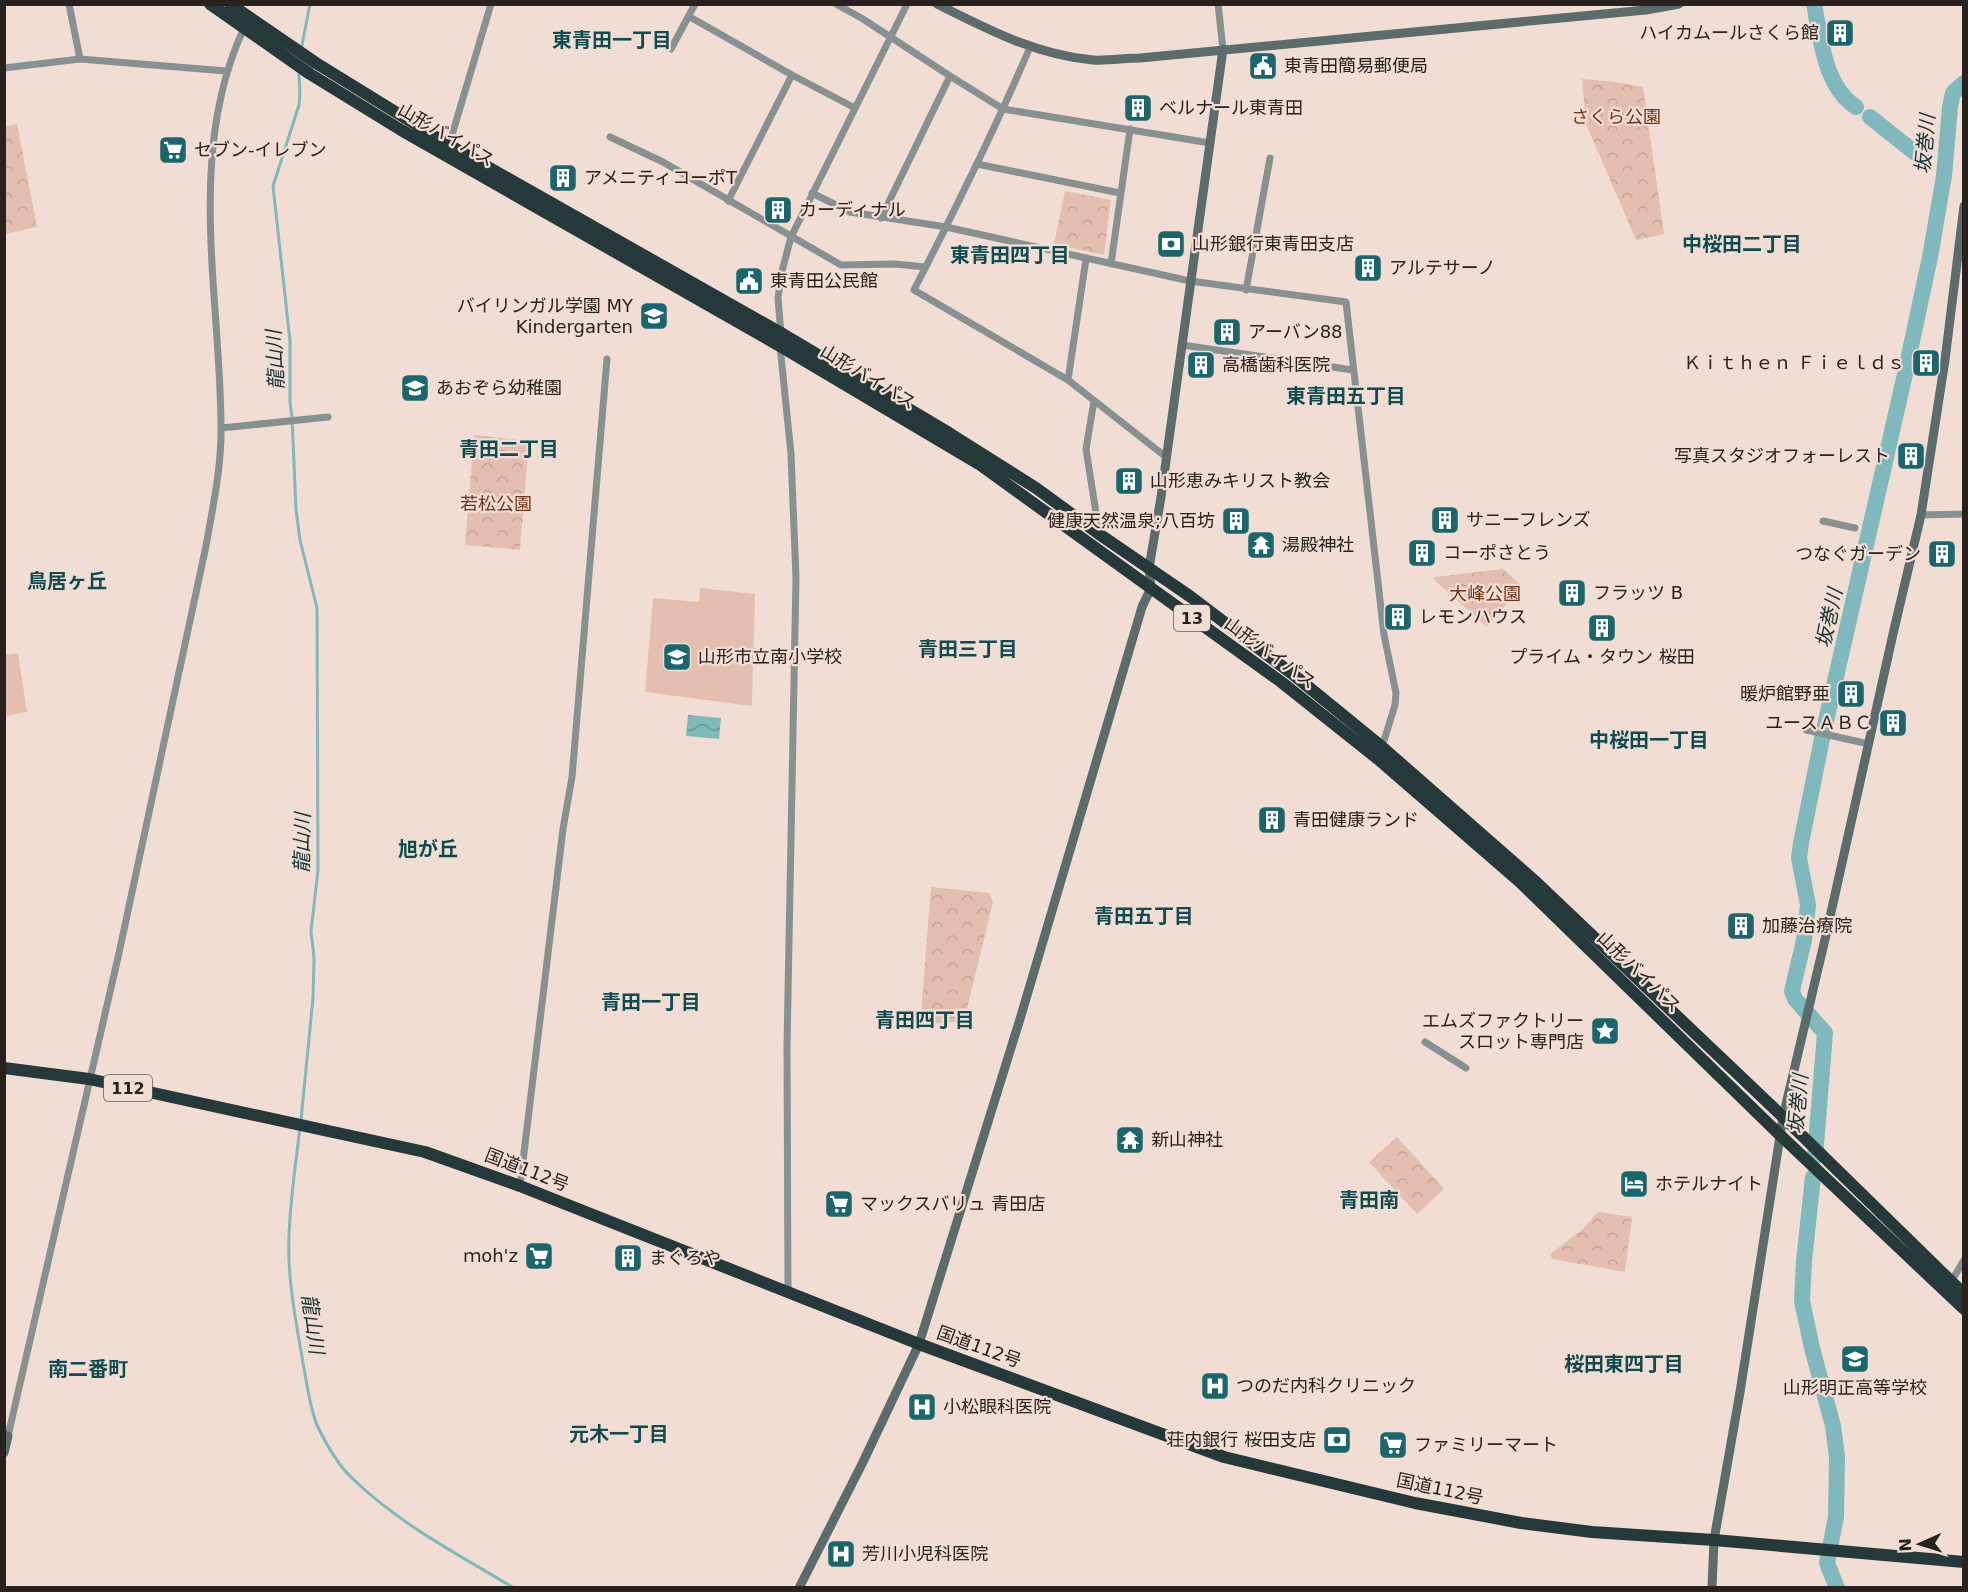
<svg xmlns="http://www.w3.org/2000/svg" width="1968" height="1592" font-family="'DejaVu Sans','Noto Sans JP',sans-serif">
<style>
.grass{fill:#e4bfaf}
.forest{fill:url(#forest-crowns)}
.water{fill:url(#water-waves)}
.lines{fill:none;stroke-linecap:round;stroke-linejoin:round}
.stream{stroke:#7fb9bd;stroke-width:3}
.river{stroke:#7fb9bd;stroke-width:16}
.street{stroke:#879192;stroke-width:7}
.secondary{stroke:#5c6b6c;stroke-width:9}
.highway{stroke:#25393b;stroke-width:12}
.labels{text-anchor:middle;stroke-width:4.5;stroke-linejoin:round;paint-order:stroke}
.shield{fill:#f2ddd4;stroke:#655955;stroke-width:1.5}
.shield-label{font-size:16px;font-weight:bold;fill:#29211e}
.poi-label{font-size:18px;fill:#29211e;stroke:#f2ddd4;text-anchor:start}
.park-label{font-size:18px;fill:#6d3417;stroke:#f2ddd4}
.street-label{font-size:18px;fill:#29211e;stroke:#f2ddd4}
.neighbourhood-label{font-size:20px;font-weight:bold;fill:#0d4c50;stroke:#f2ddd4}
.water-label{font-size:20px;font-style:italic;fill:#153336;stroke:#f2ddd4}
</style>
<defs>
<pattern id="forest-crowns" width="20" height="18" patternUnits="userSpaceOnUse" patternTransform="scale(1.5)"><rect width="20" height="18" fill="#e4bfaf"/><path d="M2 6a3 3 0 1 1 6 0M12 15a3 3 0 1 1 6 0" fill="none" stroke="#c4a496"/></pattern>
<pattern id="water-waves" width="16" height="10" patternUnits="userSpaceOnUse" patternTransform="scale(1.5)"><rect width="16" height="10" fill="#7fb9bd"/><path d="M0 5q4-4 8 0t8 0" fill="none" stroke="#689699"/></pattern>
</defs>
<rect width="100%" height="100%" fill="#f2ddd4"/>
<!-- grass -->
<path class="grass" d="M700,588L755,594L752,706L645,692L653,598L699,602Z
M18,653L27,712L5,716V655Z"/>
<!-- forest -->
<path class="forest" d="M1582,79L1616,82L1643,87L1664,234L1636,240L1586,124Z
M17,124L37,227L5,234V127Z
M1065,191L1111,200L1104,255L1054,244Z
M474,435L529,441L520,550L465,545Z
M1503,569L1522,586L1487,627L1433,579L1435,577Z
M931,887L989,893L993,902L964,1021L920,1025Z
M1397,1137L1444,1189L1417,1214L1369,1162Z
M1598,1212L1632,1217L1625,1272L1552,1259L1550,1254L1582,1230Z"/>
<!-- water -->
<path class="water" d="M688,715L721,718L719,739L686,736Z"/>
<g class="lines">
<!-- stream -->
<path class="stream" d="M301,50L310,4
M299,71C299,83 301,93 299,105L273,186L290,341V402L292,417L296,510L300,540L317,608L318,870L311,931L314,958L313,998L301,1120
M300,1127C296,1163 290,1200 289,1236C287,1278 296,1321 303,1363C307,1383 309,1405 317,1425C326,1444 337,1464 352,1478C399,1524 459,1555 514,1588"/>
<!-- river -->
<path class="river" d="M1814,4C1821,39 1824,86 1856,107
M1870,117L1923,159
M1815,1157L1825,1033L1795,999L1792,991L1804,940L1808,905L1799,858L1801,843L1823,734L1905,374L1930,257L1944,176L1950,107L1953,93L1964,83
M1813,1177L1804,1261L1802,1301L1812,1348L1833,1426L1837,1457L1836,1517L1827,1563L1837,1588"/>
<!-- street -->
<path class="street" d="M69,4L80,59
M836,4L863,19L950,76L1003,109L1210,143
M1218,4L1223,49
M690,17L792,75L855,108
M1030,47C995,130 955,210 914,290L1068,380L1166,457
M671,49L695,4
M4,68L80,59L226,71
M610,137L663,162L841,265L895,264L925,267
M449,145L491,4
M977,164L1120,193
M812,193L850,212L946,227L1190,281L1346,302L1384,635L1396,693L1395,705L1382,747
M728,201L792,75
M881,218L950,76
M1111,264L1130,129
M1246,290L1270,158
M781,334L778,298L782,271L791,237L907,4
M1182,345L1353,370
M780,346L791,454L796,578L787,1046L788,1293
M1068,380L1086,259
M1094,401L1086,449L1099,532
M221,428L328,417
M1921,515L1964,514
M1823,521L1855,528
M1806,730L1869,744
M1425,1042L1466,1068
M520,1186L563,829L572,777L607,359
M1951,1282L1964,1260
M8,1436L119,953L206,546C213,506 222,465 221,424C220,293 186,152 244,28"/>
<!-- secondary -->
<path class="secondary" d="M937,4C987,29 1036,55 1093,60C1108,61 1125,58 1140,58L1646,10L1679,4
M4,1435L8,1436L4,1453
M799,1588L862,1464L919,1344L1020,1019L1142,607L1151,588L1149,568L1161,497L1223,49
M1712,1588L1714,1540L1740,1392L1783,1117L1826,935L1893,634L1921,515L1945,360L1964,206"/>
<!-- highway -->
<path class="highway" d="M210,4L310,74L401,130L780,346L979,464L1280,681L1378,759L1520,882L1780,1135L1964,1309
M230,4L316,63L449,145L781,333L949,433L1036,488L1099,534L1191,597L1295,676L1382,747L1536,882L1783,1117L1964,1294
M4,1068L89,1079L425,1152L520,1186L919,1344L1224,1457L1415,1503L1521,1523L1592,1532L1714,1540L1964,1562"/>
</g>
<!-- icons -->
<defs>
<g id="building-square" transform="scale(1.5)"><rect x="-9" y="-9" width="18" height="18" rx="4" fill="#19676c" stroke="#f2ddd4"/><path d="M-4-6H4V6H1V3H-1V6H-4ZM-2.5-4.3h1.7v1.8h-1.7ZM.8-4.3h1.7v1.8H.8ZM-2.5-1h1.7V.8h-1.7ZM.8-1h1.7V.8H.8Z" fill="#fff"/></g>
<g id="civic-square" transform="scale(1.5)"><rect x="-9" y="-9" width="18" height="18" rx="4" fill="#19676c" stroke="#f2ddd4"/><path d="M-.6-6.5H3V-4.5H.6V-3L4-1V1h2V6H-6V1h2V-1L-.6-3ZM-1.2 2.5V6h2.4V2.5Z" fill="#fff"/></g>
<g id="supermarket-square" transform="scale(1.5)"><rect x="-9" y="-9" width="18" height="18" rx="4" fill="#19676c" stroke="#f2ddd4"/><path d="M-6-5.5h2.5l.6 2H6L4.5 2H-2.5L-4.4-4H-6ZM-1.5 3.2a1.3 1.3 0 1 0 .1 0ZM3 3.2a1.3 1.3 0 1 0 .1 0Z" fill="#fff"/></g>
<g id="bank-square" transform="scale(1.5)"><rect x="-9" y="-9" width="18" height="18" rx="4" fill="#19676c" stroke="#f2ddd4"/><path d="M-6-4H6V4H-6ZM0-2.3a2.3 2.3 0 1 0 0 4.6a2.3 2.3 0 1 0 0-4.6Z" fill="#fff"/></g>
<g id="school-square" transform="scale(1.5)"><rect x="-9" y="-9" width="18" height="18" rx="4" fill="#19676c" stroke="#f2ddd4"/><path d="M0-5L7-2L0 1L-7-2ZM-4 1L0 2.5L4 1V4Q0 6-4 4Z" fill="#fff"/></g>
<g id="temple-square" transform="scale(1.5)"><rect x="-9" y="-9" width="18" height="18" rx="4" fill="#19676c" stroke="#f2ddd4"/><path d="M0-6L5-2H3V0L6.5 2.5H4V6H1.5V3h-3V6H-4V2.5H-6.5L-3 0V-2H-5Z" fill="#fff"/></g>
<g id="sight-square" transform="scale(1.5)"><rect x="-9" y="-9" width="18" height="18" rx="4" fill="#19676c" stroke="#f2ddd4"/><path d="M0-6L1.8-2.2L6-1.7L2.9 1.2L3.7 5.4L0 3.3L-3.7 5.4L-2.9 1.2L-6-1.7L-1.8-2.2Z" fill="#fff"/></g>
<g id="hotel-square" transform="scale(1.5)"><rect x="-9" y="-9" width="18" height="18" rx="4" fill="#19676c" stroke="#f2ddd4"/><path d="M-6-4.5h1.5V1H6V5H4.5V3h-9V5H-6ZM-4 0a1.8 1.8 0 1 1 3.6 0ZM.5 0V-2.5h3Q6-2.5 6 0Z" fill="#fff"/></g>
<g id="hospital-square" transform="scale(1.5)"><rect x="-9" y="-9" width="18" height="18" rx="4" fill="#19676c" stroke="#f2ddd4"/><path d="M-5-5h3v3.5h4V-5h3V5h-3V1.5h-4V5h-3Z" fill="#fff"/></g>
</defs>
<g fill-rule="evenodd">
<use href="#building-square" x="1840" y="33"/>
<use href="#civic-square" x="1263" y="66"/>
<use href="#building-square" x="1138" y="108"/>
<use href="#supermarket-square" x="173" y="150"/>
<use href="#building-square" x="563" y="178"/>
<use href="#building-square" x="778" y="210"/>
<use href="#bank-square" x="1171" y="244"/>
<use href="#building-square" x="1368" y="268"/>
<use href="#civic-square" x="749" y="281"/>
<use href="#school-square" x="654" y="316"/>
<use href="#building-square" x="1227" y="332"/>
<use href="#building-square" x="1926" y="363"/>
<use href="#building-square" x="1201" y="365"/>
<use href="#school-square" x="415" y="388"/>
<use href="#building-square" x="1911" y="456"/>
<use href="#building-square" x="1129" y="481"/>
<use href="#building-square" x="1445" y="520"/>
<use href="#building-square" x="1236" y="521"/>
<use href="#temple-square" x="1261" y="545"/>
<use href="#building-square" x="1422" y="553"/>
<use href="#building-square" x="1942" y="554"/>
<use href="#building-square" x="1572" y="593"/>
<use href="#building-square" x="1398" y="617"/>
<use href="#building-square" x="1602" y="628"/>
<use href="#school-square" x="677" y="657"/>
<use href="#building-square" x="1851" y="694"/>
<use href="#building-square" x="1893" y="723"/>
<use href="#building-square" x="1272" y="820"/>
<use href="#building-square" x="1741" y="926"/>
<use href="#sight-square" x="1605" y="1031"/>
<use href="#temple-square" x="1130" y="1140"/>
<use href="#hotel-square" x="1634" y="1184"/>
<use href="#supermarket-square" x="839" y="1204"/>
<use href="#supermarket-square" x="539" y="1256"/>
<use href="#building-square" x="628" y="1258"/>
<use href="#school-square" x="1855" y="1359"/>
<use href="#hospital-square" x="1215" y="1386"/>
<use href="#hospital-square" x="922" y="1407"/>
<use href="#bank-square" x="1337" y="1440"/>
<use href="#supermarket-square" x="1393" y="1445"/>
<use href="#hospital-square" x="841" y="1554"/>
</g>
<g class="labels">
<!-- shield labels -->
<g class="shield">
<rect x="1174" y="605" width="36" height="26" rx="4.5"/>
<rect x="104" y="1075" width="48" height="26" rx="4.5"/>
</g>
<g class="shield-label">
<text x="1192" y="624">13</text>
<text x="128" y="1094">112</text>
</g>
<!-- poi labels -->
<g class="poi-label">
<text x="1819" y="39" text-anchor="end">ハイカムールさくら館</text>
<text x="1284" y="72">東青田簡易郵便局</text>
<text x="1159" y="114">ベルナール東青田</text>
<text x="194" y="156">セブン-イレブン</text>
<text x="584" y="184">アメニティコーポT</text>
<text x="799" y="216">カーディナル</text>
<text x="1192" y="250">山形銀行東青田支店</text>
<text x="1389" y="274">アルテサーノ</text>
<text x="770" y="287">東青田公民館</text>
<text x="633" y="312" text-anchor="end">バイリンガル学園 MY<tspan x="633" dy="21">Kindergarten</tspan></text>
<text x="1248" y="338">アーバン88</text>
<text x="1905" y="369" text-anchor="end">Ｋｉｔｈｅｎ Ｆｉｅｌｄｓ</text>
<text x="1222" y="371">高橋歯科医院</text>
<text x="436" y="394">あおぞら幼稚園</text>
<text x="1890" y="462" text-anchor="end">写真スタジオフォーレスト</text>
<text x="1150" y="487">山形恵みキリスト教会</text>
<text x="1466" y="526">サニーフレンズ</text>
<text x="1215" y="527" text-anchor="end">健康天然温泉;八百坊</text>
<text x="1282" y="551">湯殿神社</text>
<text x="1443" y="559">コーポさとう</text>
<text x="1921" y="560" text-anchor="end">つなぐガーデン</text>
<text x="1593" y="599">フラッツ B</text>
<text x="1419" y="623">レモンハウス</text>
<text x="698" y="663">山形市立南小学校</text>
<text x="1602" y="663" text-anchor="middle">プライム・タウン 桜田</text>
<text x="1830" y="700" text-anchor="end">暖炉館野亜</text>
<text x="1872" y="729" text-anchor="end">ユースＡＢＣ</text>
<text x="1293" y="826">青田健康ランド</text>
<text x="1762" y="932">加藤治療院</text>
<text x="1584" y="1027" text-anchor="end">エムズファクトリー<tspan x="1584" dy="21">スロット専門店</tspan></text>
<text x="1151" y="1146">新山神社</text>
<text x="1655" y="1190">ホテルナイト</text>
<text x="860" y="1210">マックスバリュ 青田店</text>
<text x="518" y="1262" text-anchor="end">ｍoh'z</text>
<text x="649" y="1264">まぐろや</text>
<text x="1236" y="1392">つのだ内科クリニック</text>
<text x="1855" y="1394" text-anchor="middle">山形明正高等学校</text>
<text x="943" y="1413">小松眼科医院</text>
<text x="1316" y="1446" text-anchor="end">荘内銀行 桜田支店</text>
<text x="1414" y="1451">ファミリーマート</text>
<text x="862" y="1560">芳川小児科医院</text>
</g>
<!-- park labels -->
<g class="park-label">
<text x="1616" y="123">さくら公園</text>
<text x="496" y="510">若松公園</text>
<text x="1485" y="600">大峰公園</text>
</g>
<!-- street labels -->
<g class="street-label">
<text transform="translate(446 135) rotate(30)" y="6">山形バイパス</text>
<text transform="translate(868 377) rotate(31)" y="6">山形バイパス</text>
<text transform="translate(1270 653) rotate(36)" y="6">山形バイパス</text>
<text transform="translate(1639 972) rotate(44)" y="6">山形バイパス</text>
<text transform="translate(527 1170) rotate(21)" y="6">国道112号</text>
<text transform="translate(979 1347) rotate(20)" y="6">国道112号</text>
<text transform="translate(1440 1489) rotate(12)" y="6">国道112号</text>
</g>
<!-- neighbourhood labels -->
<g class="neighbourhood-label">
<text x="612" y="47">東青田一丁目</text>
<text x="1742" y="251">中桜田二丁目</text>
<text x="1010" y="262">東青田四丁目</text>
<text x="1346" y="403">東青田五丁目</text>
<text x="509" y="456">青田二丁目</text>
<text x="67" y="588">鳥居ヶ丘</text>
<text x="968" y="656">青田三丁目</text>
<text x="1649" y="747">中桜田一丁目</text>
<text x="428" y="856">旭が丘</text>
<text x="1144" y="923">青田五丁目</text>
<text x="651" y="1009">青田一丁目</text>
<text x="925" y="1027">青田四丁目</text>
<text x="1369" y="1207">青田南</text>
<text x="1624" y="1371">桜田東四丁目</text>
<text x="88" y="1376">南二番町</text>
<text x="619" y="1441">元木一丁目</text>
</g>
<!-- water labels -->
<g class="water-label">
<text transform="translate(1925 144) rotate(-85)" y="7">坂巻川</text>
<text transform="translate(275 360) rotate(-93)" y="7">龍山川</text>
<text transform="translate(1829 618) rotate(-78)" y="7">坂巻川</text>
<text transform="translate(302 843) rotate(-89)" y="7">龍山川</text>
<text transform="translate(1798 1104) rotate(-85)" y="7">坂巻川</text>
<text transform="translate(313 1324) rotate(82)" y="7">龍山川</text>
</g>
</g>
<!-- border -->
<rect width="1968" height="1592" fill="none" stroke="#29211e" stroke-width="12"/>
<!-- north arrow -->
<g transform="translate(1920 1544) rotate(267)" stroke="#f2ddd4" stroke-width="4.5" paint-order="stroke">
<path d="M0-4.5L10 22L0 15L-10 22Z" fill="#29211e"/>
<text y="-9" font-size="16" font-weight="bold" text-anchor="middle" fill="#29211e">N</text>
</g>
</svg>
